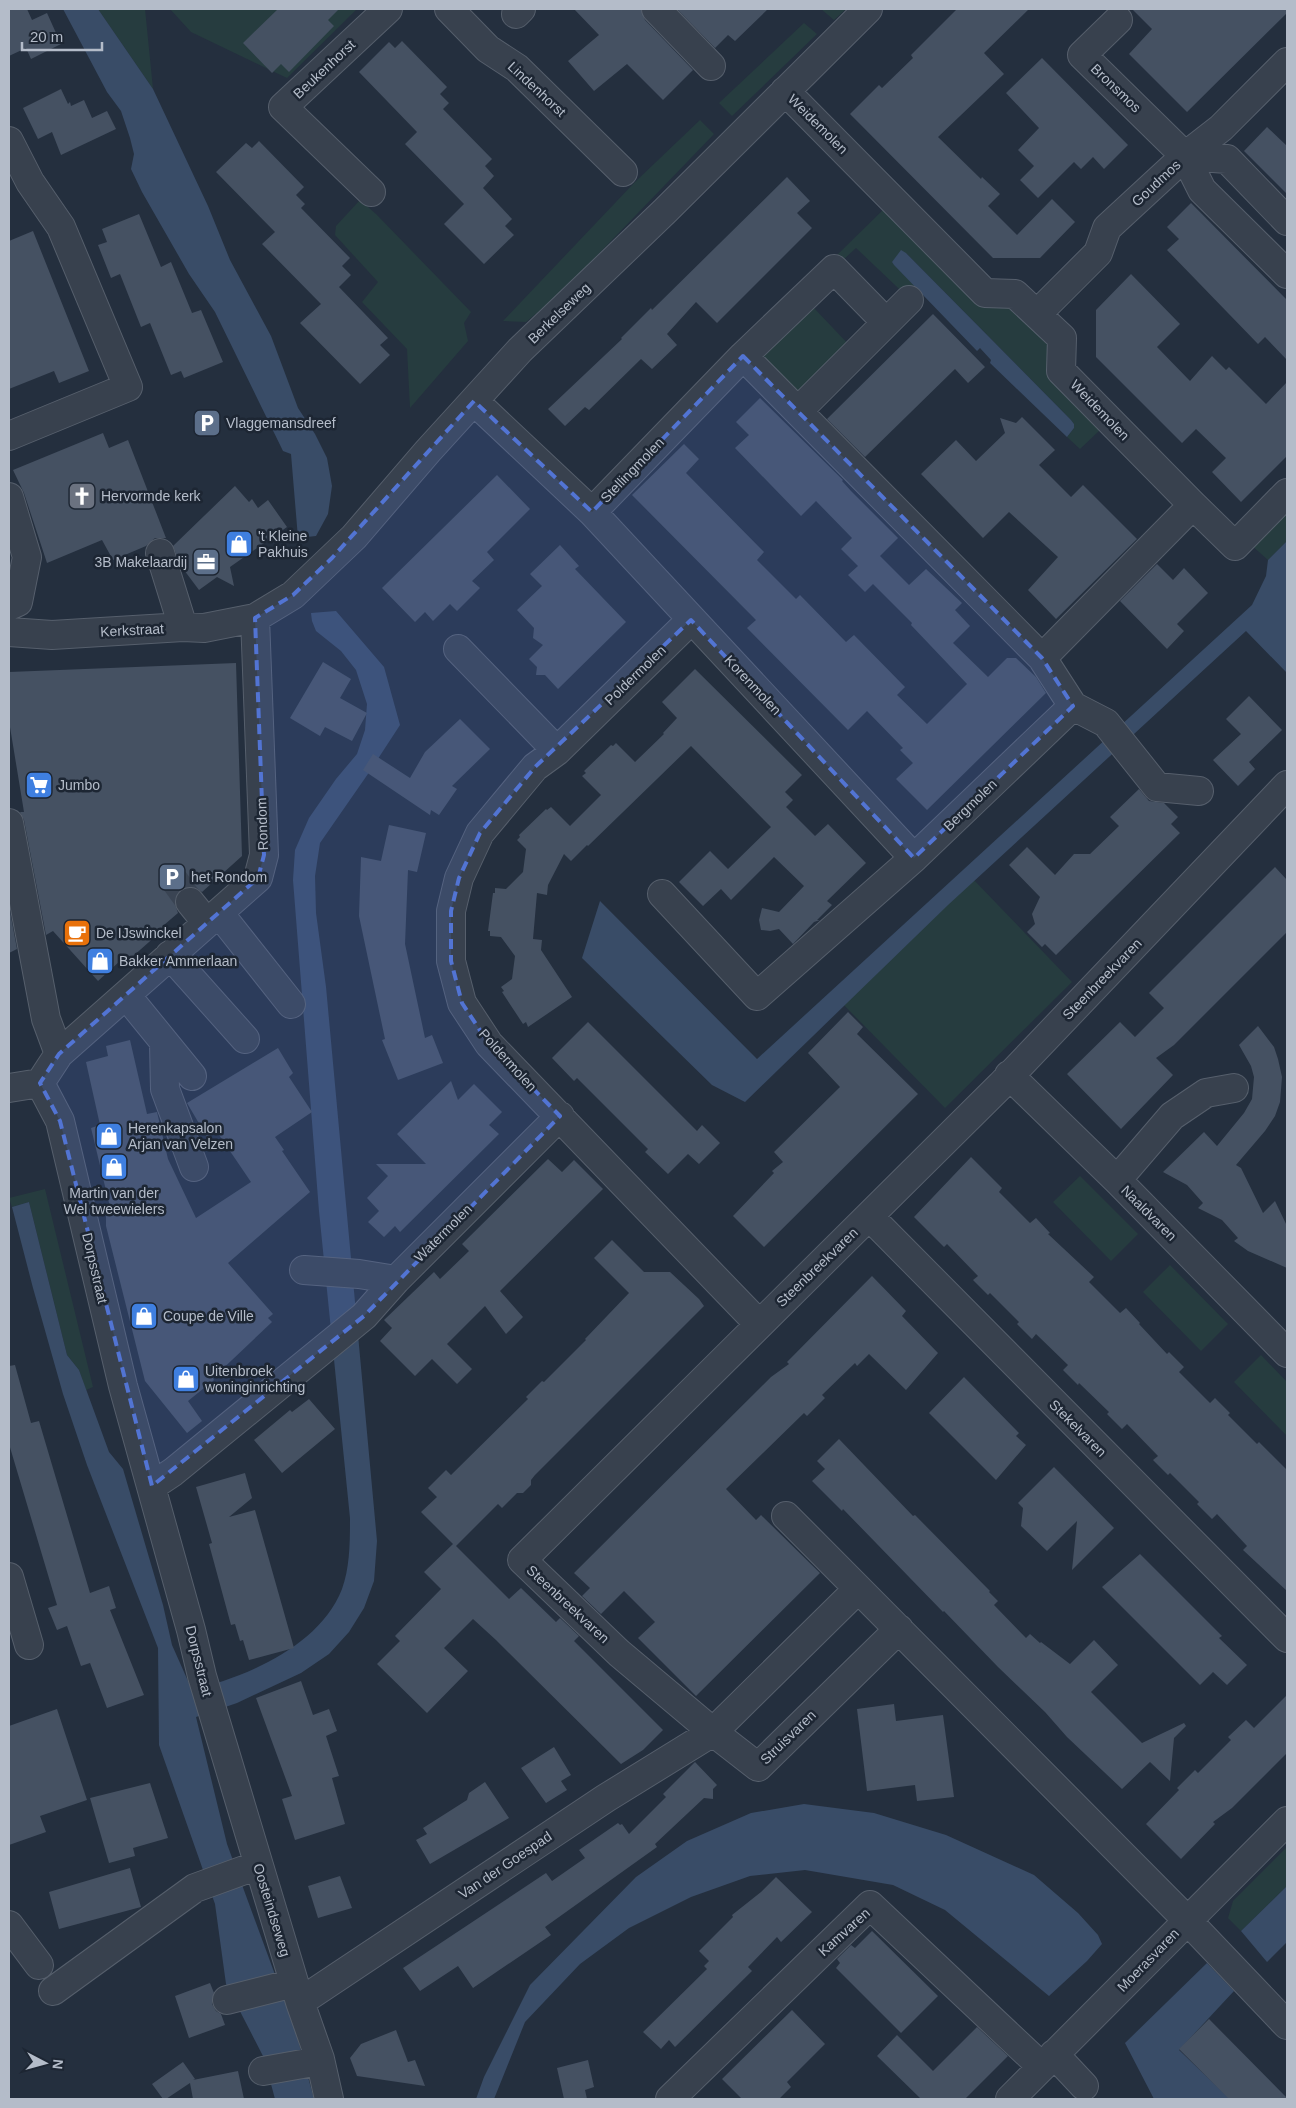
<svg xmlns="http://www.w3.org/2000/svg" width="1296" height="2108" font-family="Helvetica,sans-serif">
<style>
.green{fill:#263c3f}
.water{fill:#394c67}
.building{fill:#455162}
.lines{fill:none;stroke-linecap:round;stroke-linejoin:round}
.minor-tunnel{stroke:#3a4453;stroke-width:28;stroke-dasharray:28 14;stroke-linecap:butt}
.minor-casing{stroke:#565f6c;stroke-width:30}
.minor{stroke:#38414e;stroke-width:28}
.marked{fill:#5274d3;fill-opacity:0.2;stroke:#5274d3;stroke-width:4;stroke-dasharray:10 6;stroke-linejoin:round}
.labels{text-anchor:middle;stroke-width:5;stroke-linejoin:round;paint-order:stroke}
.street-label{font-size:14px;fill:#b4bcc9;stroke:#1d2633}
.poi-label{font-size:14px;fill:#b4bcc9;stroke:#1d2633;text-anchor:start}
</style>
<rect width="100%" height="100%" fill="#242f3e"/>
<!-- green -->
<path class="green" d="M98,9H145L153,89Z
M170,9H357L287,78L191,32Z
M821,9H846L834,20Z
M804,23L817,34L732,116L719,103Z
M700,120L714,134L559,295L526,322L503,321L634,183Z
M360,200L376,214L471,312L464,323L468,341L410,408L407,349L362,302L378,282L335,235L336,226Z
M886,207L1007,305L1049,346L1099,426V431L1080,449L1067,437L1074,428V424L1071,420L906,253L892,262L923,295L915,304L856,248L843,260L837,255Z
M812,306L853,349L803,397L758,361Z
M1287,507V541L1268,560L1250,544Z
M971,877L1072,982L945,1108L838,999Z
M1080,1176L1138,1234L1111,1261L1053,1202Z
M45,1189L93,1387L86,1390L79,1370L67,1355L29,1202L12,1207L9,1198Z
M1170,1265L1228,1324L1201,1351L1143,1292Z
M1261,1355L1287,1382V1436L1234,1382Z
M1287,1847V1886L1241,1931L1228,1918L1233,1901Z"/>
<!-- water -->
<path class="water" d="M63,9H98L153,89L208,206L230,260L271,336L298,408L315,434L327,458L332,486L328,514L316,536L298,538L291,454L283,451L215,312L189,274L142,192L131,169L134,154L130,138L121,111L107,92Z
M901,250L906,253L1071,420L1074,424V428L1067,437L990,363L991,360L980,348L977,351L894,265L892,262Z
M1287,541V673L1246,631L948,905L745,1102L712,1085L582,958L600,901L757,1059L1252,605L1266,576L1268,560Z
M336,611L384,667L400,725L370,771L320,843L315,876L316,913L326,987L377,1541L374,1581L364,1608L349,1632L329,1654L301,1673L237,1703L196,1717L227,1844L295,2029L314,2099H275L264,2058L226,1984L215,1904L159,1745L158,1648L87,1465L63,1394L33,1288L12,1207L29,1202L67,1355L79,1370L109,1452L123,1469L163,1605L172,1645L192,1690C246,1677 320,1646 342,1589C350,1567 350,1541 350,1518L319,1211L293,880L295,850L309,818L336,779L357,754L365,730L367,704L356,670L341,651L316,631L312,621L311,613Z
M804,1804L874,1813L946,1835L1034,1875L1078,1913L1098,1935L1102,1944L1087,1961L1049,1996L945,1910L893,1885L805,1870L750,1876L691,1897L629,1928L580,1964L525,2022L494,2099H476L484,2077L530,1985L636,1877L687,1841L751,1813Z
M1287,1886V1942L1267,1962L1241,1931Z
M1207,1963L1234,1991L1179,2050L1230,2099H1154L1125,2043Z"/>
<!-- building -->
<path class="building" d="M9,9H27L32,20L47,13L61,44L31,59L26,48L9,56Z
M278,9H339L328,20L334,26L289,72L281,64L272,73L243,43Z
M574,9H641L645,20L693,70L663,100L627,64L594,91L568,61L599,35Z
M677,9H768L735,41L728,35L715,48Z
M957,9H1029L984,53L1004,74L938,137L981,179L982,177L1000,194L988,206L1017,235L1052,199L1075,222L1040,258H993L850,114L879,85L882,88L913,58L911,55Z
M1132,9H1287V13L1187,112L1129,54L1152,29Z
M402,41L447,87L440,94L449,103L443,109L492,159L485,166L494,176L483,188L512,219L505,226L514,235L484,264L444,224L464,204L405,144L417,132L359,72L389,42L395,48Z
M1042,58L1128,145L1104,169L1093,157L1081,169L1074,162L1038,198L1020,180L1034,166L1018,150L1039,128L1006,93Z
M61,89L68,104L70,102L71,106L84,100L92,118L107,111L116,129L61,155L52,132L38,139L23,108Z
M1267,127L1287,146V194L1244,151Z
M259,141L304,187L296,195L305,204L301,208L350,258L342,266L351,275L339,287L388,338L380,345L390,355L360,384L300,323L321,304L262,244L275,232L216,172L246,143L252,148Z
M787,177L810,201L797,213L812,228L717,323L696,302L667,334L677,345L652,369L641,359L589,410L585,407L565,426L548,409L622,339L621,338L651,308L652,310Z
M1191,203L1287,300V360L1265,337L1258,344L1167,250L1179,239L1167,227Z
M139,214L161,267L171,262L192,313L201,310L223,362L184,378L181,371L171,375L150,323L141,327L120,274L111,278L98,245L107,242L102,229Z
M33,231L89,371L59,383L54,371L9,389V241Z
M1131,274L1180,324L1157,347L1190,381L1212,356L1226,370L1229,367L1266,404L1287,382V456L1241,502L1212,472L1226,458L1196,429L1182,443L1096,357V310Z
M933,314L985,367L968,383L955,369L865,457L827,419Z
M760,398L843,480L842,481L851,491L898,538L880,556L909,585L926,569L962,603L955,610L970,626L953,643L988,677L1007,658H1016L1036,677L1046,693L927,810L896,779L913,763L900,750L903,748L867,711L848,730L747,628L756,620L632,495L684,444L699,459L686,473L764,552L757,560L796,599L800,595L846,642L854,635L905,687L897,695L927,724L967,684L911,625L912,623L873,584L865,592L848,575L858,566L841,549L852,538L816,501L801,516L735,448L749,435L736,422Z
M1022,417L1055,450L1039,465L1071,497L1083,485L1137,539L1056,619L1028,590L1058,557L1009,512L983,538L921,474L956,440L976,461L1005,433L1000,418L1016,423Z
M103,433L109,448L128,440L166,538H155L146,546L113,560L102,540L47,563L24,493L13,470Z
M497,475L530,509L487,552L494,560L472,581L480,588L457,611L450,604L433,621L425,612L415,622L382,588Z
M235,486L249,502L252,499L258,508L268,500L287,527L230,567L234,586L217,577L199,590L181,566L173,546Z
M560,545L579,566L575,569L626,622L558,689L545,675H536L537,667L529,659L543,645L533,638L534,628L517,610L542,586L530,574Z
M1157,564L1173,580L1184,568L1208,593L1177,624L1184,631L1167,649L1120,601Z
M323,662L351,679L340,698L367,713L352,741L325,727L320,736L290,718Z
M236,663L242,856L202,892L196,888L188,887L180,890L176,896L175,904L178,913L164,925L166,927L123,965L120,961L98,981L53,931L46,935L24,820L20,812H24L9,721V672Z
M695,669L802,775L785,792L793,800L786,807L815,836L828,824L866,863L827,901L832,905L817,920H820L814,922L793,944L779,929L770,931L761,930L759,920L762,908L779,912L804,886L774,857L731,900L721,889L703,906L679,882L710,851L728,869L771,827L691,746L588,846L587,845L571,861L564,854L548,885L547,895L537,893L533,939L542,940L541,950L572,997L528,1027L526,1022L523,1024L502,992L504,991L501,987L512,979L515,956L501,937L490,936V931H488L493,893H495V888L506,889L523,872L526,849L517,840L520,837L519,835L546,809L547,810L551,807L570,826L601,795L582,776L586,773L584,771L611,745L613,746L616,743L635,762L664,734L663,733L677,718L662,702Z
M1249,696L1282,730L1249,762L1255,769L1238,786L1213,760L1241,734L1226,719Z
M460,719L490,749L452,786L457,789L439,815L431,810L430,815L363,770L373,754L410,778L425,752Z
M1139,789L1149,801L1164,803L1178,817L1171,824L1180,833L1056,955L1045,944L1042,947L1027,932L1035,924L1032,914L1040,897L1009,865L1027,847L1055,875L1074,854H1090L1119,826L1110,817Z
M389,825L426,833L417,872L408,870L405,944L425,1038L432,1035L443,1063L398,1080L382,1040L385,1039L359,916L361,857L381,861Z
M1275,867L1287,880V932L1174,1045L1156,1058L1173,1075L1121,1129L1067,1074L1120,1022L1135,1037L1164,1008L1149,993Z
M9,906L17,949L9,953Z
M848,1012L863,1027L857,1034L918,1094L764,1247L733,1216L774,1173L772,1171L783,1162L774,1152L840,1087L808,1053Z
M588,1022L697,1131L702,1125L720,1143L699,1164L688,1154L668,1174L645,1152L648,1149L577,1078L574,1081L552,1058Z
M1258,1026L1274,1047L1278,1059L1282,1077L1280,1102L1275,1116L1265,1131L1236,1165L1241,1168L1263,1213L1275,1201L1287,1226V1268L1248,1251L1234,1241L1238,1238L1222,1220L1198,1208L1203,1203L1187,1185L1163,1172L1204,1132L1217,1146L1244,1113L1252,1099L1254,1077L1251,1066L1239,1045Z
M130,1040L147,1114L157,1112L168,1159L196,1218L251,1182L217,1132L207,1137L187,1103L278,1048L293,1073L289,1077L312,1112L275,1137L284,1150L282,1151L310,1192L228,1263L273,1314L268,1318L272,1322L213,1378L214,1380L188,1401L202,1421L187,1433L145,1381L106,1226V1216L110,1207L91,1128L100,1125L86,1062L108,1056L106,1046Z
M451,1081L458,1100L474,1084L502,1112L489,1125L499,1134L400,1232L395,1226L384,1237L368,1222L379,1211L367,1198L388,1176L376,1164H426L397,1134Z
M971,1157L1002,1188L999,1192L1030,1223L1036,1218L1050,1233L1048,1234L1094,1277L1089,1282L1120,1313L1126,1308L1140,1323L1139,1324L1167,1354L1169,1352L1184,1367L1179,1372L1210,1403L1215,1398L1230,1413L1228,1415L1257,1444L1259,1442L1287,1470V1591L1243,1550L1247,1546L1217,1514L1212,1519L1197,1504L1199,1502L1170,1473L1168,1475L1153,1460L1158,1456L1127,1424L1122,1429L1107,1414L1109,1412L1079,1383L1078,1385L1063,1370L1068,1365L1036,1334L1032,1339L1017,1324L1019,1322L990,1293L988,1295L973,1280L978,1276L947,1244L944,1247L914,1217Z
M548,1159L562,1172L574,1160L603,1189L500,1291L523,1317L506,1334L485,1306L447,1344L472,1369L457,1384L432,1359L415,1376L380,1341L392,1328L384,1320L434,1272L440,1279L469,1251L462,1244Z
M612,1240L644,1272H670L699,1299L704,1306L535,1475L531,1480V1485L523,1493H517L502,1508L498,1504L456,1546L509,1599L521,1588L556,1622L560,1618L579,1636L574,1641L663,1730L643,1750L621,1764L496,1640L473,1619L444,1648L468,1671L427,1713L377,1664L400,1641L395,1636L441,1589L424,1572L453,1544L421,1512L437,1497L428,1488L446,1470L451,1475L528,1399L526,1397L542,1381L544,1382L586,1340L585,1339L629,1293L594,1258Z
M872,1276L906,1311L902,1316L938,1353L906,1390L869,1354L857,1366L855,1363L822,1395L825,1398L807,1416L804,1413L726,1489L756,1520L761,1515L820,1573L696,1696L638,1638L655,1622L624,1591L601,1614L582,1596L590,1588L574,1573L771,1377L789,1364L787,1362Z
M15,1365L31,1423L39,1421L90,1593L109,1586L116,1608L110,1610L144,1695L107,1708L90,1663L81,1666L67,1626L57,1630L48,1608L57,1605L9,1444V1366Z
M964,1377L1019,1433L1016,1436L1026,1445L996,1480L929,1413Z
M309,1399L335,1429L282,1473L254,1440L290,1410L292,1412Z
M839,1439L913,1516L915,1515L990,1591L989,1592L998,1601L994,1605L1026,1638L1030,1634L1040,1643L1041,1642L1070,1664L1094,1640L1118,1665L1091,1692L1142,1743L1184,1723L1186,1726L1174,1738L1170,1781L1150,1762L1122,1789L1067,1737L1045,1712L998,1667L944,1611L943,1612L843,1509L842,1511L812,1481L825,1469L817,1461Z
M1054,1467L1114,1528L1072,1570L1077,1521L1047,1551L1021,1526L1023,1508L1018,1503Z
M245,1473L252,1498L229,1517L255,1510L294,1648L249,1660L243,1640L240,1641L235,1624L231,1625L209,1544L212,1543L196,1487Z
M1140,1554L1222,1636L1219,1638L1247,1665L1227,1685L1213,1672L1200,1685L1102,1587Z
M301,1681L313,1715L329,1709L337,1731L326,1736L339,1776L332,1778L345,1824L295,1840L282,1799L292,1796L256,1698Z
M1287,1695V1753L1232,1808L1213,1822L1215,1824L1181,1859L1146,1824L1179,1790L1177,1788L1195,1770L1198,1773L1231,1740L1228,1737L1246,1720L1254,1728Z
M894,1704L896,1721L943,1715L954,1797L917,1801L915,1785L867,1791L857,1709Z
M57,1709L87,1800L40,1816L46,1832L9,1845V1726Z
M554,1747L571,1775L561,1781L567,1790L546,1803L521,1768Z
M695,1762L717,1785L713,1789V1799L704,1798L655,1844L657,1847L545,1927L551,1935L473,1988L458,1966L420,1991L403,1968L546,1873L552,1881L585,1858L579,1850L618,1823L620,1825L622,1824L629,1834L666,1797L663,1794Z
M485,1782L509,1818L430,1864L416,1840L427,1834L423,1828L467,1800L469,1793Z
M150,1783L168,1838L133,1848L135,1856L109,1863L90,1798Z
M130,1868L141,1907L59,1929L49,1892Z
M340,1876L352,1908L318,1918L308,1886Z
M776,1877L812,1912L781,1942L777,1937L748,1967L752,1971L675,2047L669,2040L661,2049L643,2032L707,1969L704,1966L709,1961L699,1951L733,1917L732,1915L761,1892Z
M872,1931L938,1996L901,2033L836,1968L840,1963L837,1959L851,1945L855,1948Z
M210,1983L214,1993L212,2004L216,2011L221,2014L225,2025L189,2038L175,1996Z
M792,2010L825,2044L787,2082L791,2087L779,2099H742L722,2079Z
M1209,2019L1287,2098V2099H1229L1179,2049Z
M977,2027L1008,2056L965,2099H921L877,2056L897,2035L933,2071Z
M396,2030L408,2062L415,2060L425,2086L357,2076L350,2058L361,2044Z
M588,2060L594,2087L585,2090L587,2099H564L557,2068Z
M183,2062L195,2079L193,2080L238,2071L244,2099H193L190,2083L166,2099H163L152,2084Z"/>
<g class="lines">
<!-- minor-tunnel -->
<path class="minor-tunnel" d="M172,877L190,902"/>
<!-- minor casing -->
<g class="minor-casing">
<path id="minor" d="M449,9L488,49L517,68L623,172
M656,9L711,66
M516,14L521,9
M1118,20L1082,55L1185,156L1202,190L1287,274
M785,91L985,293L1015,294L1062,338L1061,371L1193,505L1042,658
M9,141L30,182L61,227L128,387L9,436
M1185,156L1227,159L1287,221
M371,192L283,107L388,9
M1037,314L1098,253L1107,228L1185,156L1221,128L1287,62
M474,401L592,512L743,356L834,269L882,318
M799,410L909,300
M9,497L27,557L18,602L9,606
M1193,505L1235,546L1287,493
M592,512L914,858
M160,553L183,627
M691,620L557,751L535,767L480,833L459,878L451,911V961L462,1003L489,1044L759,1324
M9,632L52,635L183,627L204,628L255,618L293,595L354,537L428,451L520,350L665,211L868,9
M458,649L557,751
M1073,706L1106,723L1157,787L1199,791
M9,823L46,1019L59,1054
M662,894L757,996L914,858L1073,706L1042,658L743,356
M190,902L207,923
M219,913L291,1004
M170,955L245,1039
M126,995L192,1076
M164,1043L165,1089L194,1167
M1009,1075L1117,1180L1287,1353
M40,1083L60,1121L123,1386L191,1630L202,1676L300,2002L320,2059L329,2099
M40,1083L59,1054L258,878L264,855L255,618
M9,1088L40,1083
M1117,1180L1172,1116L1206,1093L1234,1088
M869,1216L1287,1638
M304,1270L359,1274L396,1280
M152,1486L173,1472L364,1316L396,1280L560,1116
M786,1516L1187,1920L1287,2025
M9,1577L29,1645
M858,1589L713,1732L758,1767L899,1629
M9,1925L39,1965
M53,1991L195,1888L258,1865
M227,2000L294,1983
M300,2002L606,1798L713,1732L619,1653L522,1560L1001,1085L1287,785
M1054,2054L1084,2086
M263,2071L308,2063L320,2059
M670,2099L870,1905L1042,2067
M1010,2099L1287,1821"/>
</g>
<!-- minor -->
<use href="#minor" class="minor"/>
</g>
<!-- marked area -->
<path class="marked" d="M743,356L1042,658L1073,706L914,858L691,620L535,767L480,833L459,878L451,911V961L462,1003L489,1044L560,1116L364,1316L152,1486L60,1121L40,1083L59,1054L258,878L264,855L255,618L293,595L332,558L474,401L592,512Z"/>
<!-- icons -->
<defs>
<g id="parking-square" transform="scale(1.4375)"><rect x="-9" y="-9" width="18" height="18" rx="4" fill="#5c6f8a" stroke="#1d2633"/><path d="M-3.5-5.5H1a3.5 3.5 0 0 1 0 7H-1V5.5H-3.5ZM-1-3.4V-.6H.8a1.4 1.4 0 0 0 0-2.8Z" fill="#fff"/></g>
<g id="church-square" transform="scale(1.4375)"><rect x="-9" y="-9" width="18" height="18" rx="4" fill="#6b7280" stroke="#1d2633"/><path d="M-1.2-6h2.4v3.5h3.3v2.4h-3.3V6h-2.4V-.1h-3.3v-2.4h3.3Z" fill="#fff"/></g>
<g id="shop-square" transform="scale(1.4375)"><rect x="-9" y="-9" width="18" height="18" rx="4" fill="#3f7fe0" stroke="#1d2633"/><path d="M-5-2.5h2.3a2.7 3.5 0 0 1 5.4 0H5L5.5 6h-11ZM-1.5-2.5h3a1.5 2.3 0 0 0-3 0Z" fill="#fff"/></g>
<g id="office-square" transform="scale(1.4375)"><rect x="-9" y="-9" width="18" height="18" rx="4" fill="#5c6f8a" stroke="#1d2633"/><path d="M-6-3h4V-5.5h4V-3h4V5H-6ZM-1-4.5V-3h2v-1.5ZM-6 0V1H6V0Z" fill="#fff"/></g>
<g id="supermarket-square" transform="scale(1.4375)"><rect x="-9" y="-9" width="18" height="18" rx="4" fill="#3f7fe0" stroke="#1d2633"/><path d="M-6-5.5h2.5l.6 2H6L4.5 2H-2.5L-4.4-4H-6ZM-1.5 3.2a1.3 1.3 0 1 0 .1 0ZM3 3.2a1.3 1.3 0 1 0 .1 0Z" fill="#fff"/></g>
<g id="cafe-square" transform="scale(1.4375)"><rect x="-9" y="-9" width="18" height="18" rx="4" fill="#e8710a" stroke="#1d2633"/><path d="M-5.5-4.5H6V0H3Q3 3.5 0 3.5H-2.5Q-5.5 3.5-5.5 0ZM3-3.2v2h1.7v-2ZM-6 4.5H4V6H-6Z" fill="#fff"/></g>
</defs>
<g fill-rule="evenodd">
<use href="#parking-square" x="207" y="423"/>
<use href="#church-square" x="82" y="496"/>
<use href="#shop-square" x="239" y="544"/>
<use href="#office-square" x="206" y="562"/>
<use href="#supermarket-square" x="39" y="785"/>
<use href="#parking-square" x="172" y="877"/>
<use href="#cafe-square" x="77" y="933"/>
<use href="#shop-square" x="100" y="961"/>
<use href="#shop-square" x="109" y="1136"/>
<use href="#shop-square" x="114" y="1167"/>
<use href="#shop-square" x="144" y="1316"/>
<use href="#shop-square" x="186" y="1379"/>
</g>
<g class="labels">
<!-- street labels -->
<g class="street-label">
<text transform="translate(324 69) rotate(-43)" y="5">Beukenhorst</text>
<text transform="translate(1116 88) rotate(44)" y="5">Bronsmos</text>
<text transform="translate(537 89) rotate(43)" y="5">Lindenhorst</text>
<text transform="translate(818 124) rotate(45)" y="5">Weidemolen</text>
<text transform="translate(1156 183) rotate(-43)" y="5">Goudmos</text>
<text transform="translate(559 313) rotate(-44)" y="5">Berkelseweg</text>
<text transform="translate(1100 410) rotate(46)" y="5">Weidemolen</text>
<text transform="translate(632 470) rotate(-46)" y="5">Stellingmolen</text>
<text transform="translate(132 630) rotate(-3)" y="5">Kerkstraat</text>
<text transform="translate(635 675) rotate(-44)" y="5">Poldermolen</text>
<text transform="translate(753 685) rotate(47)" y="5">Korenmolen</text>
<text transform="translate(970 805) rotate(-44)" y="5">Bergmolen</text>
<text transform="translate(262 824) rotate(-92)" y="5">Rondom</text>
<text transform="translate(1102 979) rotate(-46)" y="5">Steenbreekvaren</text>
<text transform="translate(508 1060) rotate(48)" y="5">Poldermolen</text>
<text transform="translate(1149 1213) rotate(45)" y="5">Naaldvaren</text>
<text transform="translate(443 1233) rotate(-45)" y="5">Watermolen</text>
<text transform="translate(817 1267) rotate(-44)" y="5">Steenbreekvaren</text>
<text transform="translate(95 1268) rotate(77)" y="5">Dorpsstraat</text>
<text transform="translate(1078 1428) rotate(45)" y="5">Stekelvaren</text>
<text transform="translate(568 1604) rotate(43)" y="5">Steenbreekvaren</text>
<text transform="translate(199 1661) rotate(76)" y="5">Dorpsstraat</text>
<text transform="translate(788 1737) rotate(-44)" y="5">Struisvaren</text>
<text transform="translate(505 1865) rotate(-34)" y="5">Van der Goespad</text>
<text transform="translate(272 1910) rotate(73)" y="5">Oosteindseweg</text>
<text transform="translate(844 1932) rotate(-42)" y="5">Kamvaren</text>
<text transform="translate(1148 1960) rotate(-46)" y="5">Moerasvaren</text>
</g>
<!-- poi labels -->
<g class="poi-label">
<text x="226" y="428">Vlaggemansdreef</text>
<text x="101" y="501">Hervormde kerk</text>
<text x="258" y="541">'t Kleine<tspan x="258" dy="16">Pakhuis</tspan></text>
<text x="187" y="567" text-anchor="end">3B Makelaardij</text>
<text x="58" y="790">Jumbo</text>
<text x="191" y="882">het Rondom</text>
<text x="96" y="938">De IJswinckel</text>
<text x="119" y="966">Bakker Ammerlaan</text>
<text x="128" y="1133">Herenkapsalon<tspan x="128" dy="16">Arjan van Velzen</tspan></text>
<text x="114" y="1198" text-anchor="middle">Martin van der<tspan x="114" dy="16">Wel tweewielers</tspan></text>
<text x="163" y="1321">Coupe de Ville</text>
<text x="205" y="1376">Uitenbroek<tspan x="205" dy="16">woninginrichting</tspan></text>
</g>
</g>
<!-- border -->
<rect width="1296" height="2108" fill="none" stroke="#b4bcc9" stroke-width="20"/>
<!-- north arrow -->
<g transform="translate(45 2063) rotate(96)" stroke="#1d2633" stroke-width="4" paint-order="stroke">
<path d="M0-4L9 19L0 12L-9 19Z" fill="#b4bcc9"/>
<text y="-8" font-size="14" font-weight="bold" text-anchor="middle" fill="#b4bcc9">N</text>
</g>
<!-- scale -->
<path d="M22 42v8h80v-8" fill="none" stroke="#b4bcc9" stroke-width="2.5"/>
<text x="30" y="42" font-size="15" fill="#b4bcc9" stroke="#1d2633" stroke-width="4" paint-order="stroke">20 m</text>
</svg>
